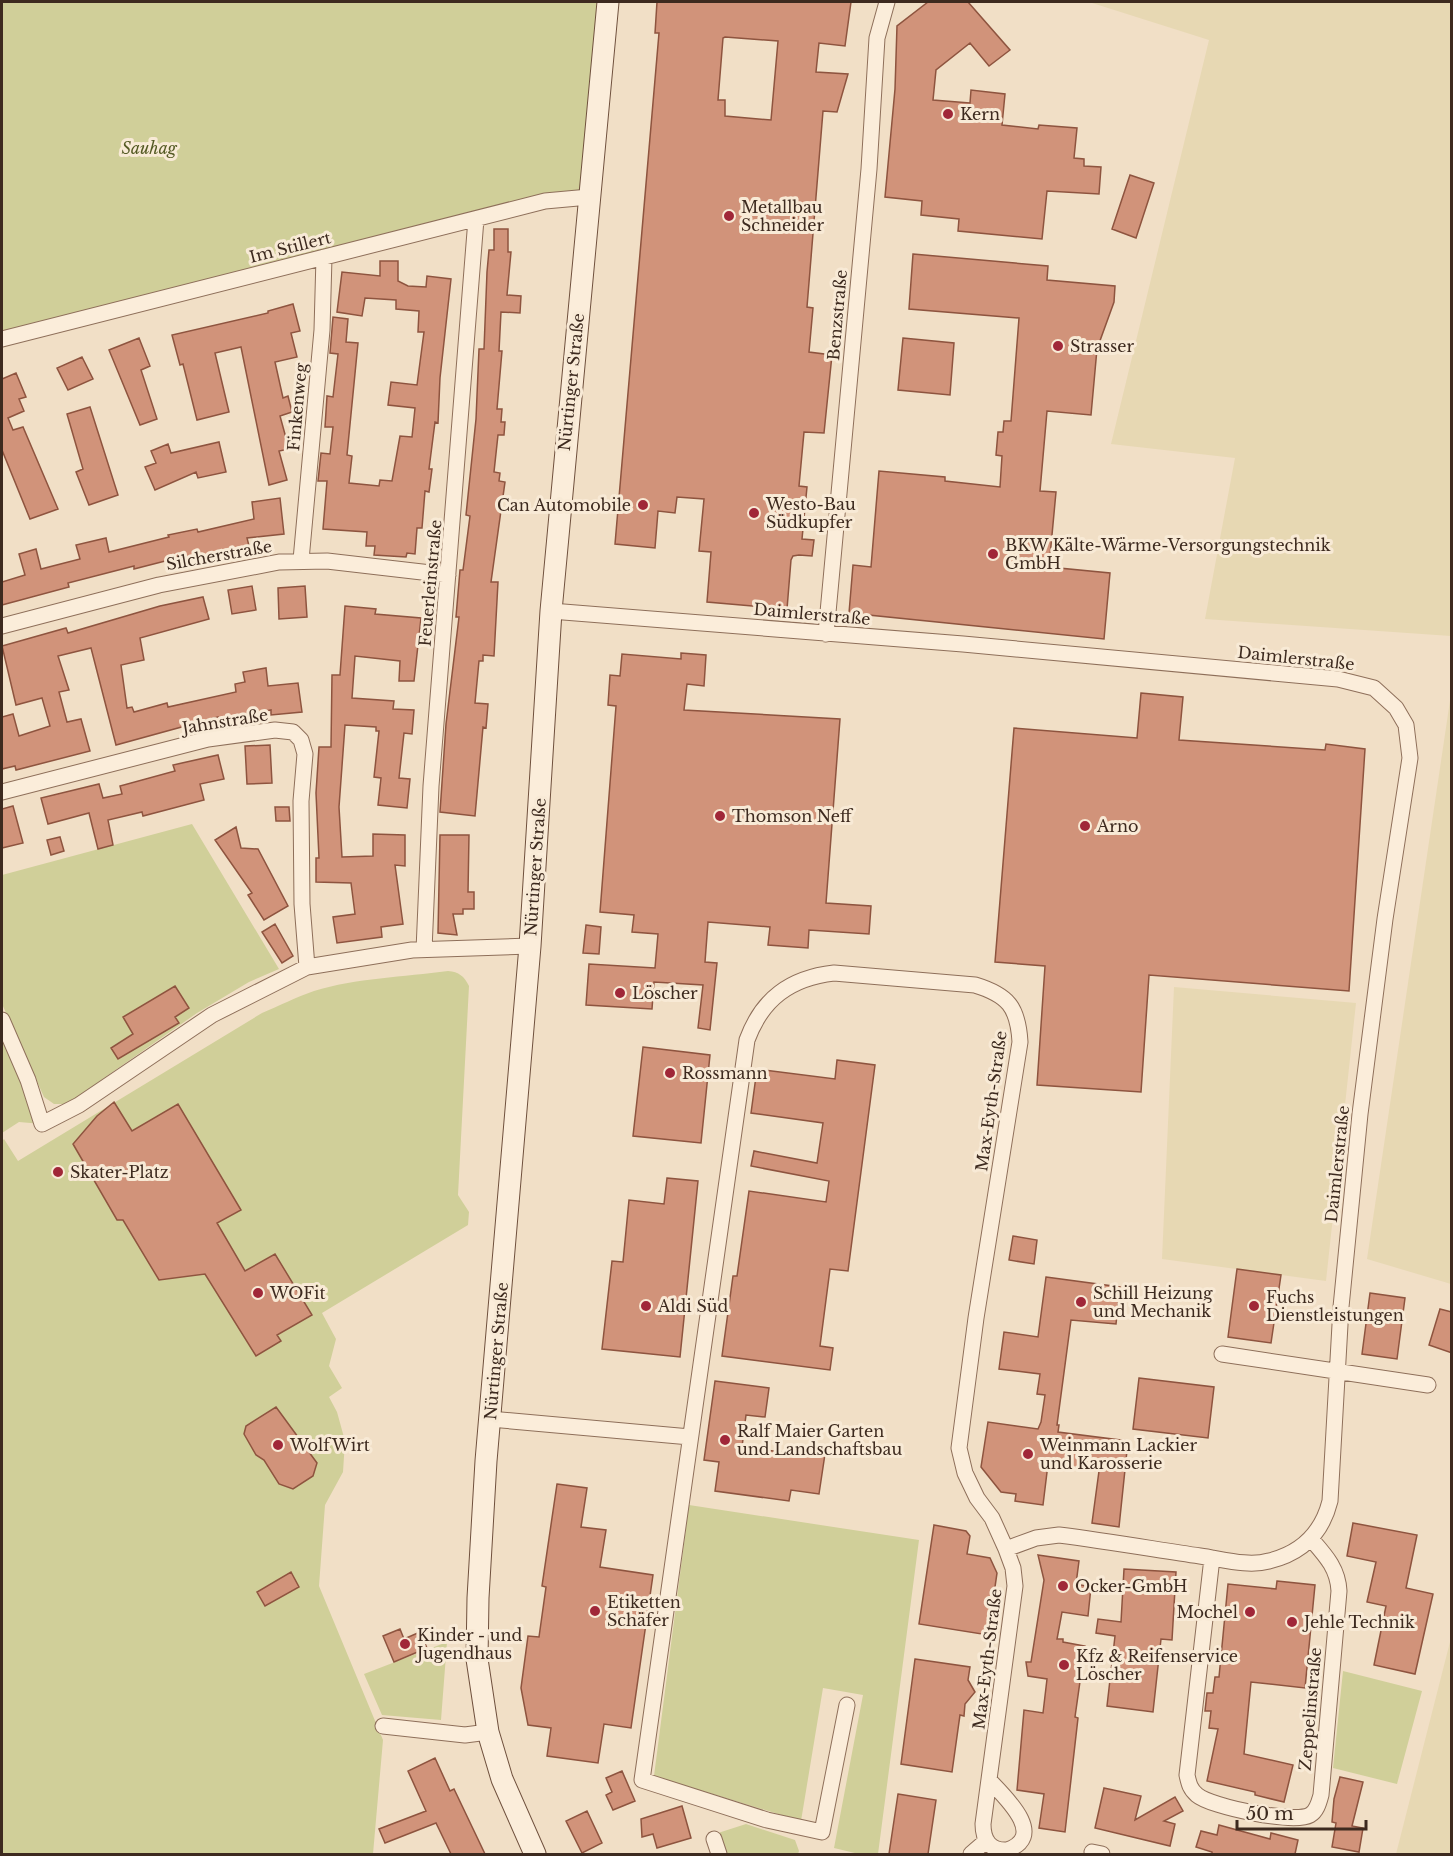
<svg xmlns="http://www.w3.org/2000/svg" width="1453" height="1856" font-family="'Libre Baskerville',serif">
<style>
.farmland{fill:#e7d8b3}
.green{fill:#d0cf99}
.building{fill:#d1937a;stroke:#8e543f;stroke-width:1.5;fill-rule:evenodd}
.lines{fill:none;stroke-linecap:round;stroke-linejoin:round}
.minor-casing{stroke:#8e6f5a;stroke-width:17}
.secondary-casing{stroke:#6f503d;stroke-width:23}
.minor{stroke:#fbedda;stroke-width:15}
.secondary{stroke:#fbedda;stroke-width:21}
.poi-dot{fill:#a02738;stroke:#f8ead6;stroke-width:2}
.labels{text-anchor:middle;stroke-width:6;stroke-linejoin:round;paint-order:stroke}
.poi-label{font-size:16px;fill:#3d2a1f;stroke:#f8ead6;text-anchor:start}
.park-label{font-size:16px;font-style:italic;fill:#545a24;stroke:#f8ead6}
.street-label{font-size:16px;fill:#3d2a1f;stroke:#f8ead6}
</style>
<rect width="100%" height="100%" fill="#f1dfc6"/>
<!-- farmland -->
<path class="farmland" d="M1089,2H1451V636L1205,619L1235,458L1111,444L1209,40Z
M1451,694V1284L1367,1259Z
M1174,987L1356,1003L1326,1281L1162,1259Z
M1451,1638V1854H1396Z"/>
<!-- green -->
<path class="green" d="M2,2H608L589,197L2,339Z
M192,824L279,969L249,982L197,1013L67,1104H54L44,1097L2,1004V875Z
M448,971C459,972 464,976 469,986L458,1195L469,1212L468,1225L322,1313L336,1339L329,1366L342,1388L329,1397L337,1412L345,1441L343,1472L325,1505L319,1586L383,1740L373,1854H2V1141L4,1139L18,1161L262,1013C279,1006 296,997 314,991C356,978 404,977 448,971Z
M2,1020L42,1124L19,1122L2,1133Z
M689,1505L919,1540L878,1854H859L834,1848L863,1695L823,1688L801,1821L654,1776Z
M447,1642L441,1720L382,1715L364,1674Z
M1343,1671L1422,1691L1397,1784L1333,1768Z
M746,1824L795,1840L799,1851L798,1854H724L718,1833Z"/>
<!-- building -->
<path class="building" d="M657,2H851L845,46L819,43L816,72L848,74L837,112L823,111L807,307L813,308L809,352L832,355L824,433L804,432L799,486L807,487L802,539L814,540L812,556L799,555L793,556L791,560L787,609L707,602L711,552L699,551L704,499L677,497L675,513L658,511L655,548L615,544L659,33H655ZM725,37L778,41L771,120L725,116V100H718L723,38Z
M928,2H968L1010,50L989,66L970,43L936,70L933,100L970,103L971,90L1005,94L1002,125L1038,129L1039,125L1077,128L1074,158L1084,159V166L1101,167L1099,194L1047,191L1042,239L958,231L959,219L921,215L922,201L885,197L895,89L897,26Z
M1130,175L1154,183L1136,238L1112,229Z
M494,229H508V252H511L507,295L521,296L520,313L501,312L499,351H502L497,409H502L501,422H505L504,435H498L494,472L500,473L499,481L505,482L491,582H498L494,656L483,655V661H479L475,703L488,704L486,728L483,727L475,816L440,812L446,724L459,617H456L460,570H463L470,516L466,515L476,419L479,349H484L487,272L489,250H494Z
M913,254L1048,266L1047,280L1115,286L1114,302L1097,349L1091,415L1047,411L1040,491L1056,492L1049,567L1110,573L1104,639L849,613L853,565L871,567L879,471L945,477V481L1000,487L1002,456L996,455L998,432H1003L1004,421H1011L1019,318L909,309Z
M380,261H398V281L408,286L426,287L427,276L451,279L440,378L438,423L435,422L429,469H432L429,492L425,491L422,528H417L415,554L407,553L406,557L374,555L375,546H366L367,532L323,529L327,481H318L321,453L330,454L333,427H325L327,396L333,397L338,354L330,353L333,317L348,319L346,342L358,343L347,455L352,456L349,483L379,486L380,480L392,481L400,436L412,437L415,408L388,405L391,382L417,385L424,332H418L419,311L396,309V300L365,298L362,316L337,312L342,272L380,276Z
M293,304L300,331L291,333L297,357L275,362L283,398L288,396L292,412L280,416L289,449L279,451L287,480L269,485L241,347L215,353L229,412L197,420L183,364L180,365L172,335L268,313V311Z
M139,338L150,366L141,370L157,419L140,425L109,350Z
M903,338L954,343L950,395L898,390Z
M82,357L93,379L68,390L57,368Z
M16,373L26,397L19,399L24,411L8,418L13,430L23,427L58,509L30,519L2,450V379Z
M90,407L118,495L89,505L76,472L83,469L67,414Z
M219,442L226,472L198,478L196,472L155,490L145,467L156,463L151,451L168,444L171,453Z
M280,498L284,534L247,538L249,546L220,553L173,559L134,569V566L68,583L69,587L2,605V582L25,575L19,554L36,549L41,569L80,559L76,545L106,538L109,552L169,537L168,535L197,529L198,532L254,519L252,502Z
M252,586L256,610L232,614L228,590Z
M305,586L307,617L279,619L278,588Z
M203,597L209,619L140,638L144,660L121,665L127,708L132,707L134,712L167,703L168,707L236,692L235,684L245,682L243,672L266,668L268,686L298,683L302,712L271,715V710L218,720V717L116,745L91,648L58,656L69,690L59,692L67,722L81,719L90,751L16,770L15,766L2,769V717L13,714L19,736L50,726L42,698L16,705L2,646L66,628L68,633L160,606Z
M345,606L376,609L375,614L421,618L414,681H399L400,661L355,656L352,698L394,701L393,709L414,710L412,734L404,733L399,778L410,779L407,808L378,805L381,778L374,777L379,731H376V727L345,725L339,807L342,857L373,856V834L405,835V866L395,865L403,924L381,927L382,937L337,943L333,917L355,914L351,883L316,882V858H319L316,793L319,747H331L332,675H340Z
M681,653L706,655L704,686L687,684L684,710L840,719L826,903L871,906L869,934L809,930L808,948L768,945L770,927L708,922L705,962L717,963L710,1030L698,1028L703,985L654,982L652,1009L586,1005L589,964L655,968L658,934L632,932L634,915L600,912L616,706L608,705L610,675L620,676L622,654L681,659Z
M1141,693L1183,697L1179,740L1325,750L1326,744L1365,749L1349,991L1149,975L1141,1092L1037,1085L1045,966L995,962L1014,728L1137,738Z
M270,745L272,783L247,784L245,746Z
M218,755L224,779L200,784L204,800L143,816L142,812L108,820L113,845L98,849L89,813L48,824L41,798L99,784L103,798L122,794L120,786L175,771L173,765Z
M13,806L23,843L2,848V809Z
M275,807H289L290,821H276Z
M236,827L241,848L258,849L288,906L264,920L248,895L252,893L215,840Z
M440,835H469L468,892H474V909H463V914H453L457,935L438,933Z
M60,837L64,851L51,855L47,840Z
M275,924L293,956L282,963L262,932Z
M586,925L601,927L599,954L583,953Z
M175,986L189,1008L175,1017L179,1023L118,1059L111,1048L133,1034L123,1017Z
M643,1047L710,1055L701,1143L633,1136Z
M837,1060L875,1065L848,1271L830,1269L820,1346L833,1348L830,1370L722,1356L733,1276H737L749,1191L826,1202L829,1181L751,1166L754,1151L817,1163L823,1123L751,1113L757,1069L835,1079Z
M114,1102L132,1131L178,1104L241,1210L217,1223L245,1271L275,1254L312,1315L277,1335L281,1341L256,1356L205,1274L159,1280L123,1220H117L73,1144L97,1116Z
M667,1178L698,1181L680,1357L602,1349L612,1261L623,1262L629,1200L664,1204Z
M1013,1236L1037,1240L1034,1264L1009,1260Z
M1237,1269L1281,1275L1271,1343L1228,1337Z
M1046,1277L1120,1287L1116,1324L1071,1320L1057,1425H1059L1058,1432L1128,1441L1119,1527L1092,1523L1099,1471L1048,1464L1043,1505L1015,1501L1016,1494L1001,1492L981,1467L988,1422L1038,1429L1041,1422L1045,1395L1037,1394L1040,1374L999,1369L1004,1332L1038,1337Z
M1370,1293L1405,1298L1397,1359L1362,1354Z
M1440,1309L1452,1312V1353L1429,1345Z
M1139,1378L1214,1387L1208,1438L1133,1429Z
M715,1381L769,1388L765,1417L746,1415L742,1447L796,1454V1450L825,1454L819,1494L791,1490L789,1501L715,1491L719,1462L704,1460Z
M276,1407L317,1463L313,1476L293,1489L279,1484L264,1460L256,1455L244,1434L246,1426Z
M557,1484L587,1488L581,1527L606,1530L600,1567L653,1575L631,1728L604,1724L598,1763L547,1756L551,1728L528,1725L521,1688L528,1636L539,1637L546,1587L542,1586Z
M1353,1523L1417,1535L1406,1588L1433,1594L1415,1674L1374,1665L1386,1606L1367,1602L1376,1562L1347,1556Z
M934,1525L966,1531L970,1536L967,1554L990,1558L997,1573L988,1635L919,1624Z
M1038,1555L1079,1561L1076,1584L1091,1587L1088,1616L1062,1612L1057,1639H1063V1642L1085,1646L1075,1717L1078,1718L1065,1832L1039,1828L1044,1794L1017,1790L1024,1710L1043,1713L1047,1679L1028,1676L1026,1662H1031L1044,1580Z
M1124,1569L1176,1572L1172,1640L1161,1639L1153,1712L1107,1706L1115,1636L1096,1633L1098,1619L1121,1622Z
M291,1572L299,1587L265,1606L257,1592Z
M1277,1581L1315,1585L1305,1688L1251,1682L1244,1754L1293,1765L1284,1802L1255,1795V1792L1207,1781L1218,1729L1209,1728L1211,1711H1205L1207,1693H1213L1215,1677H1219L1228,1584L1276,1589Z
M400,1629L404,1639L420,1632L427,1648L394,1662L383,1636Z
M915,1659L970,1667L968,1680L975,1692L965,1704L964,1716L960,1715L952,1772L901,1764Z
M435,1758L450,1791L454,1789L485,1854H451L436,1823L385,1843L379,1829L426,1811L408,1771Z
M622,1771L635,1801L613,1810L606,1795L612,1792L606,1778Z
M1340,1777L1363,1782L1352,1826L1363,1828L1359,1852L1332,1847L1336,1823L1332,1822L1334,1799Z
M1104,1788L1141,1796L1135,1820L1175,1797L1183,1811L1164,1821L1175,1824L1170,1846L1095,1828Z
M898,1794L936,1800L928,1854H889Z
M682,1806L691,1838L657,1848L653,1834L642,1837L641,1819Z
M587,1811L602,1843L582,1853L566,1821Z
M1219,1825L1270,1839L1271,1833L1298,1840L1295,1854H1212V1852L1196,1847L1201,1831L1217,1835Z"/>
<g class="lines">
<!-- minor casing -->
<g class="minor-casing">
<path id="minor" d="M2,339L545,201L589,197
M301,560L322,330L324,257
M551,611L963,644L1338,679L1374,688L1396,708L1406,725L1410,758L1385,919L1360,1114L1341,1307L1330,1501C1322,1533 1302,1553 1269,1561C1248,1567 1222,1559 1200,1556C1153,1549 1106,1541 1059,1535L1036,1538L1006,1549
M2,626L159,585L279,562L327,561L448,575
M826,634L869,169L877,38L887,2
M2,792L208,739L275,730L293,732L301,740L305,754L301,801L302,904L307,967
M424,950L431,786L476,219
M2,1020L28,1080L42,1124L79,1105L212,1015L307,967L412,950L530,946
M1222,1354L1428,1385
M490,1419L690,1437
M1212,1558L1187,1775C1189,1784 1190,1789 1197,1795C1211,1807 1294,1824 1310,1815C1317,1811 1319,1802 1321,1795L1339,1591C1338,1569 1326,1556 1312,1540
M847,1705L822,1832L767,1820L642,1780L747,1040C762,999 790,978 834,973L975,985C1008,995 1018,1007 1020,1042L976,1318L959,1448L965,1473L977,1498L992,1518L1006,1549L1013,1568L1015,1586L983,1824C983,1840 990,1851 1007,1850C1048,1836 1004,1796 989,1780
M383,1726L465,1735L488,1732
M714,1839L719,1854
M1092,1852L1102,1854
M971,1854L986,1841"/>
</g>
<!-- secondary casing -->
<g class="secondary-casing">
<path id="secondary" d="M535,1854L502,1779L488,1732L477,1659L478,1598L486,1461L530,946L551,611L608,2"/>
</g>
<!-- minor -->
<use href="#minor" class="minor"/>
<!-- secondary -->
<use href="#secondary" class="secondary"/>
</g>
<!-- markers -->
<g class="poi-dot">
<circle cx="948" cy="114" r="6"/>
<circle cx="729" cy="216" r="6"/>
<circle cx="1058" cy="346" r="6"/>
<circle cx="643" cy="505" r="6"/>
<circle cx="754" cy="513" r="6"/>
<circle cx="993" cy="554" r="6"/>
<circle cx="720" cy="816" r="6"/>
<circle cx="1085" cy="826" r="6"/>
<circle cx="620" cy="993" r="6"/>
<circle cx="670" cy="1073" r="6"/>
<circle cx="58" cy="1172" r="6"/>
<circle cx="258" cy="1293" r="6"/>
<circle cx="1081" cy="1302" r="6"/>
<circle cx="646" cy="1306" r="6"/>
<circle cx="1254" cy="1306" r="6"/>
<circle cx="725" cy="1440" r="6"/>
<circle cx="278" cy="1445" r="6"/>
<circle cx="1028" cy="1454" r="6"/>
<circle cx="1063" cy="1586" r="6"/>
<circle cx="595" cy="1611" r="6"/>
<circle cx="1250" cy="1612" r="6"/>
<circle cx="1292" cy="1622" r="6"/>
<circle cx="405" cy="1644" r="6"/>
<circle cx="1064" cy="1665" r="6"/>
</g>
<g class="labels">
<!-- poi labels -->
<g class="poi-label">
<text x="960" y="120">Kern</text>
<text x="741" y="213">Metallbau<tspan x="741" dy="18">Schneider</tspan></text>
<text x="1070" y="352">Strasser</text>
<text x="766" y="510">Westo-Bau<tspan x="766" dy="18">Südkupfer</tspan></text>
<text x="631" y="511" text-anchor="end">Can Automobile</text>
<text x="1005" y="551">BKW Kälte-Wärme-Versorgungstechnik<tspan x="1005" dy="18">GmbH</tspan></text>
<text x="732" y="822">Thomson Neff</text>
<text x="1097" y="832">Arno</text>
<text x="632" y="999">Löscher</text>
<text x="682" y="1079">Rossmann</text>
<text x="70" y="1178">Skater-Platz</text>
<text x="270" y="1299">WOFit</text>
<text x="1093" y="1299">Schill Heizung<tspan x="1093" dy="18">und Mechanik</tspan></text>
<text x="1266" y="1303">Fuchs<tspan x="1266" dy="18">Dienstleistungen</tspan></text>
<text x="658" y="1312">Aldi Süd</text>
<text x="737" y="1437">Ralf Maier Garten<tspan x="737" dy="18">und Landschaftsbau</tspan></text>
<text x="290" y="1451">WolfWirt</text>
<text x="1040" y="1451">Weinmann Lackier<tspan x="1040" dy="18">und Karosserie</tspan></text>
<text x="1075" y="1592">Ocker-GmbH</text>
<text x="607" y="1608">Etiketten<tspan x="607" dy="18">Schäfer</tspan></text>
<text x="1238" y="1618" text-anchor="end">Mochel</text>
<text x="1304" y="1628">Jehle Technik</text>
<text x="417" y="1641">Kinder - und<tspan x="417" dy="18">Jugendhaus</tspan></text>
<text x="1076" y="1662">Kfz &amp; Reifenservice<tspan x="1076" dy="18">Löscher</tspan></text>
</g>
<!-- park labels -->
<g class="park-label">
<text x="149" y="154">Sauhag</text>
</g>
<!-- street labels -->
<g class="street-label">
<text transform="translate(290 247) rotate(-14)" y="6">Im Stillert</text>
<text transform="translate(837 315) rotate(-85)" y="6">Benzstraße</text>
<text transform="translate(571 382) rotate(-84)" y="6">Nürtinger Straße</text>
<text transform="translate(297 407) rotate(-85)" y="6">Finkenweg</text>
<text transform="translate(219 555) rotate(-10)" y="6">Silcherstraße</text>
<text transform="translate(430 583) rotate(-85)" y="6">Feuerleinstraße</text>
<text transform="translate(812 614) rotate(5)" y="6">Daimlerstraße</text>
<text transform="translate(1296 658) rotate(6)" y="6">Daimlerstraße</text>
<text transform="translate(225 721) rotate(-9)" y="6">Jahnstraße</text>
<text transform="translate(535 867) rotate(-86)" y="6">Nürtinger Straße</text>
<text transform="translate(991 1101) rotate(-82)" y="6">Max-Eyth-Straße</text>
<text transform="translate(1337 1164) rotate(-84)" y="6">Daimlerstraße</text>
<text transform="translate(496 1351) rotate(-85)" y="6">Nürtinger Straße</text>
<text transform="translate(987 1659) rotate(-83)" y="6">Max-Eyth-Straße</text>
<text transform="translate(1310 1709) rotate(-85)" y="6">Zeppelinstraße</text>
</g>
</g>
<!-- border -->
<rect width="1453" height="1856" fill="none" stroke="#3d2a1f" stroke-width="6"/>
<!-- scale -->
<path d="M1237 1820v9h129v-9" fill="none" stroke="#3d2a1f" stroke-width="3"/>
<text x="1246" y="1820" font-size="18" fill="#3d2a1f" stroke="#f8ead6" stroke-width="4.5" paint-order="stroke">50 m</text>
</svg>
